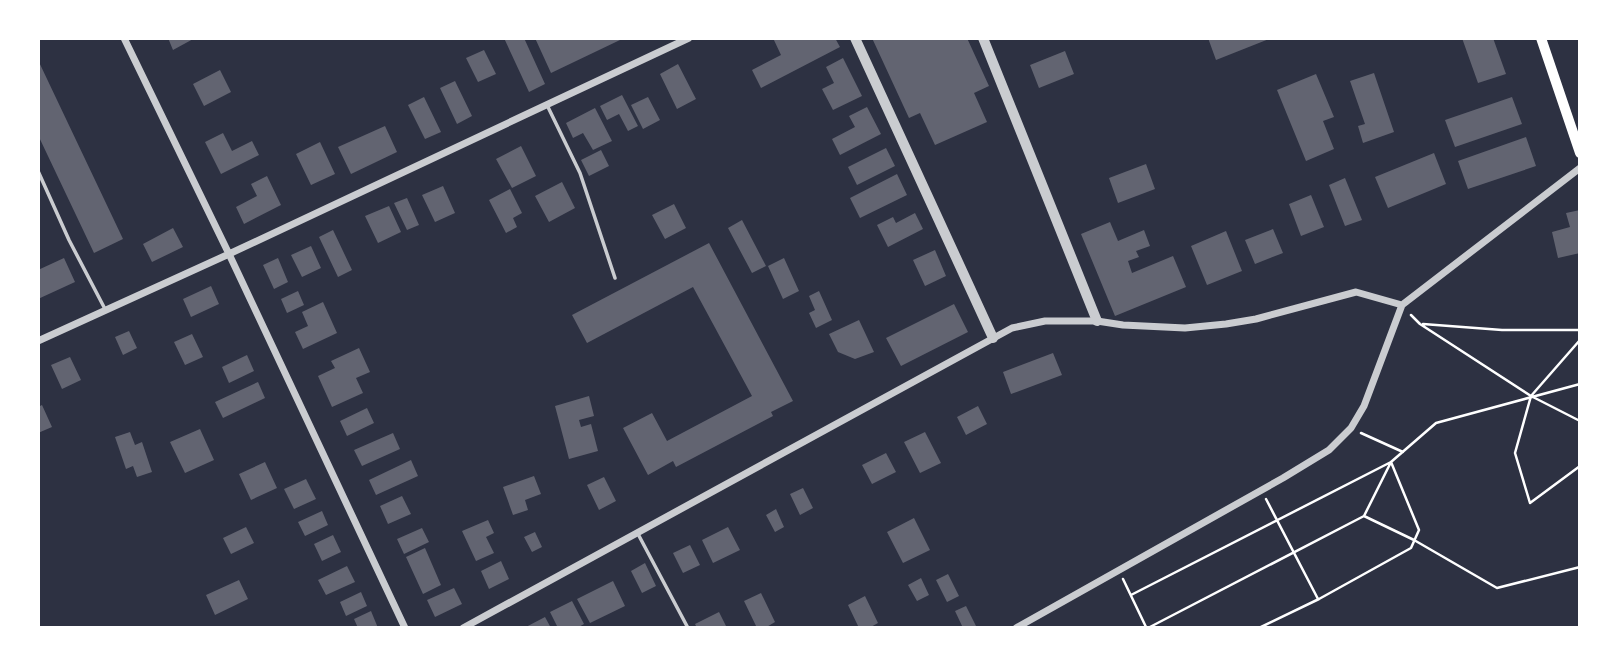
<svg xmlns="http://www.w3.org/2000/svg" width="1618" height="666" font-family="Georgia,serif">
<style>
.building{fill:#626471}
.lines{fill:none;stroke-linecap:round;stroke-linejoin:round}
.path{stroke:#fff;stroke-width:2.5}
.service{stroke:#caccd0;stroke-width:3.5}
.minor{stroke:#caccd0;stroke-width:7}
.tertiary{stroke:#caccd0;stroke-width:10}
.secondary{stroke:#fff;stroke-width:10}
</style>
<rect width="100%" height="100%" fill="#2d3142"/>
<!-- building -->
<path class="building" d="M168,38H195L173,50Z
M504,38H524L545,84L529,92Z
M535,38H619L620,40L551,73Z
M773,38H835L840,47L761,88L752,70L781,55Z
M872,38H967L989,86L974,93L987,122L935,145L920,113L909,118Z
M1208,38H1269V39L1216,60Z
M1462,38H1493L1506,74L1478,83Z
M484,50L496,74L478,82L466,58Z
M1065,51L1074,74L1039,88L1030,65Z
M843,58L862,96L833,110L822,89L834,83L826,67Z
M38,60L123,239L94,253L38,135Z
M678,64L696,99L677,109L660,74Z
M220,70L231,92L204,106L193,84Z
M1374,73L1394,132L1363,143L1358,126L1365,124L1350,81Z
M1316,74L1334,117L1323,121L1334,149L1306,161L1277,90Z
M455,81L472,116L457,124L440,88Z
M622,95L638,126L628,131L619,114L607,120L600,106Z
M424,97L441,132L425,139L408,105Z
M648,97L660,120L643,129L631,105Z
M1512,97L1522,124L1455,147L1445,120Z
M867,107L881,134L840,155L832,139L855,127L849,116Z
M595,108L612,141L593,150L583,133L573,138L566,123Z
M385,126L397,152L351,174L338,147Z
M223,133L232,151L252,141L259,155L221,174L205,142Z
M1526,137L1536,166L1468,189L1458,161Z
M320,142L335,174L311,185L296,154Z
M521,146L536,176L512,188L496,159Z
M886,148L895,166L857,185L848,167Z
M601,150L609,166L589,176L581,160Z
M1434,153L1446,184L1388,208L1375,177Z
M1146,164L1155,189L1118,203L1109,178Z
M897,174L907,195L860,218L850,198Z
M267,176L281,205L244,224L236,207L257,196L251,184Z
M1345,178L1362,220L1345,226L1329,185Z
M562,182L575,208L549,222L535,196Z
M443,186L455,213L435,222L422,195Z
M510,189L522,213L513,218L517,227L506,233L489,200Z
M1311,195L1324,227L1301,236L1289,204Z
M407,198L419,225L407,230L394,203Z
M674,204L686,228L665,239L652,215Z
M389,206L401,232L378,243L365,216Z
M1580,210V253L1558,258L1552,232L1570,227L1566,213Z
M915,213L923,229L888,247L877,225L893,217L896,223Z
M742,220L766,266L752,273L728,228Z
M1110,222L1118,241L1144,230L1150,246L1136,251L1139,257L1128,261L1132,273L1173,256L1186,287L1115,316L1081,234Z
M173,228L183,247L152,262L143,244Z
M1273,229L1283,253L1255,264L1245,240Z
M333,230L352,270L338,277L319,237Z
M1226,231L1242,271L1207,285L1191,246Z
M709,243L793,401L771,412L773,416L676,467L673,461L648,475L623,428L652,413L667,441L752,396L693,287L587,343L572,315Z
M311,246L321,268L302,277L291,255Z
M935,250L946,276L925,286L913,260Z
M64,258L75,282L38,299V270Z
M278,258L288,282L274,289L263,265Z
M784,258L799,291L783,299L768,266Z
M211,286L219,304L191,317L183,299Z
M298,291L304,305L287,313L281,299Z
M819,291L832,320L816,328L809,313L815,310L809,296Z
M323,302L337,333L303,349L295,332L308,326L302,312Z
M954,304L968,332L901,366L886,338Z
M859,320L874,352L855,359L838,352L829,334Z
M129,331L137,348L123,355L115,337Z
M192,334L203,357L185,365L174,342Z
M359,348L370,372L356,378L363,393L332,407L318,376L335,368L331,361Z
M1053,353L1062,375L1011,394L1003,372Z
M247,355L254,371L229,383L222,367Z
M70,357L81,380L62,389L51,365Z
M258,382L265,398L223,418L215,402Z
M589,396L594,416L579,420L581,427L591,424L598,451L569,459L555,406Z
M42,405L52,427L38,433V407Z
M978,406L987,424L966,435L957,417Z
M367,408L374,423L347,436L340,421Z
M200,429L214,460L185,473L170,442Z
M130,432L135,445L142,442L152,472L137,477L133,466L126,469L115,437Z
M925,432L941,463L920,473L904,442Z
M393,433L400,449L362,466L354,450Z
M886,453L896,472L872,484L862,465Z
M411,460L418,476L376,495L369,480Z
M265,462L277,488L251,500L239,474Z
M534,476L541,494L525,500L528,510L513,515L503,487Z
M604,477L616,501L599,510L587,485Z
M306,479L316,499L294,509L284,489Z
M803,488L813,508L800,515L790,494Z
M402,496L411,514L388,524L380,506Z
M776,509L784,527L775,532L766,515Z
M322,511L328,525L305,536L298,522Z
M914,518L930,550L903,563L887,532Z
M488,520L494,533L486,537L494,553L476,561L462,531Z
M246,527L254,543L231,554L223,538Z
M728,527L740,550L713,563L702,540Z
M422,528L429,542L404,554L397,539Z
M535,532L542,547L532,552L524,537Z
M333,535L341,552L322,561L314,544Z
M690,545L700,565L683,573L673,553Z
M425,548L441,585L423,594L406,557Z
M501,561L509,579L489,589L481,571Z
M645,563L656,586L642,593L631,571Z
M347,566L355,582L326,595L318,580Z
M948,574L959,596L947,602L936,580Z
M921,578L929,595L917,601L908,585Z
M239,580L248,599L215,615L206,595Z
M613,581L625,606L590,623L577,599Z
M454,588L462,604L435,617L427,600Z
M361,592L367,606L346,616L340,602Z
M761,593L775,622L765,628H757L744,601Z
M865,596L878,623L869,628H859L848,605Z
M572,601L584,624L577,628H558L550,612Z
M966,606L977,628H963L955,611Z
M371,611L378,628H358L354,619Z
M719,612L727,628H697L695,624Z
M545,617L551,628H524Z"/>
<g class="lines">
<!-- path -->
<path class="path" d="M1411,315L1420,324L1531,396L1580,421
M1423,324L1502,330H1580
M1580,340L1531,396L1515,453L1530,503L1580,466
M1361,433L1403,452
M1266,499L1318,599
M1364,516L1391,462L1436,423L1580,384
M1123,579L1146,627
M1131,595L1391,462L1419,530L1411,548L1319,599L1259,628
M1148,628L1364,516L1414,540L1497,588L1580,567"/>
<!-- service -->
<path class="service" d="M547,105L580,173L615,278
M38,171L69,240L105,309
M638,534L688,628"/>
<!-- minor -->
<path class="minor" d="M124,38L229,254L405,628
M38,341L229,254L689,38
M463,628L1012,328L1045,321H1097L1123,325L1185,328L1226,324L1256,319L1356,292L1402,305L1580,168
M1016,628L1283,478L1329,450L1351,428L1364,406L1402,305"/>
<!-- tertiary -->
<path class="tertiary" d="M855,38L993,338
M983,38L1097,321"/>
<!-- secondary -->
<path class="secondary" d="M1541,38L1580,153"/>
</g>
<!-- border -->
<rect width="1618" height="666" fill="none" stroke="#ffffff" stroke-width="80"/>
</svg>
